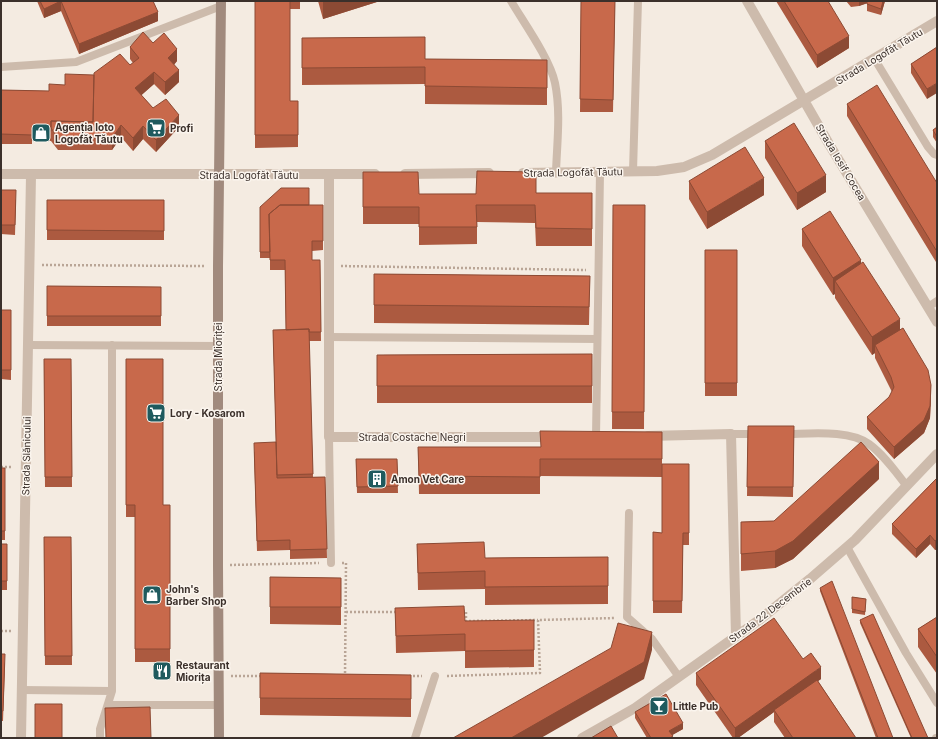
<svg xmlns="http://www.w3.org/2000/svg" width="938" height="739" font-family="Inter,sans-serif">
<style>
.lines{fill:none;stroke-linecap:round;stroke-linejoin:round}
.path{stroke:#b9a596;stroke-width:2.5;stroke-dasharray:2 2;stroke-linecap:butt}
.lane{stroke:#cdbbac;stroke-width:8}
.street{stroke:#cdbbac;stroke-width:10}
.secondary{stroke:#a18a7d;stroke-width:10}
.wall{fill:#ac5a40}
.shaded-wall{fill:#8c4a34}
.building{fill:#c8694b;stroke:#8c4a34}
.labels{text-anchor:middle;stroke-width:3;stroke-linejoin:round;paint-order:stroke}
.street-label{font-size:10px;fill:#3b302b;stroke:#fbf5ee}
.poi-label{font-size:10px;font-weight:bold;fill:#3b302b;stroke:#fbf5ee;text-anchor:start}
</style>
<rect width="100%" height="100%" fill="#f4ebe1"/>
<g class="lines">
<!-- path -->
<path class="path" d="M42,265L205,266
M341,266L586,270
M1,467H12
M342,563H346L345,676
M230,565L319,563
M463,611H466V621L538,620
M346,612H398
M1,631H11
M231,676H262
M409,676H422
M447,676L540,673L538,620L615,618"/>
<!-- lane -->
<path class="lane" d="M511,1C524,23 550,59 555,83C561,112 557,143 556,172
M874,58L928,147L934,154L937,155
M1,67L76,62L221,6
M633,171L638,1
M928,307L937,301
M329,337L597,339
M28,345L218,346
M731,434H758
M784,434C808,434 849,429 869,444C884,455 895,471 906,485
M329,437L331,563
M596,437L600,172
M629,513L627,617L652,639L679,677
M847,547L906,653L937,703
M22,690L112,691
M108,705H219
M100,738V729L112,691V345
M415,738L435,676
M936,738H937"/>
<!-- street -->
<path class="street" d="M747,1L829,144L937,322
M523,173L657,171L684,167L712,155L937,21
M1,174H375
M405,174L489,173
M329,175V437H554
M648,436L731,434L736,636
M21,738L31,175
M582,738L635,708L759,620L810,579L855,540L937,454"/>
<!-- secondary -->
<path class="secondary" d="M219,738L218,565V267L221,1"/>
</g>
<!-- wall -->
<path class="wall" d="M37,1H153L158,21L79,54L61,11L44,18Z
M255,1H300V9H290V101H298V147L255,148Z
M318,1H380L323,19Z
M581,1H615L613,112H580Z
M776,1H828L849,48L817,68Z
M846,1H885L881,15L867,11V3L859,6L851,7Z
M302,38L425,59L547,60V105L425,104V84L302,85Z
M153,43L177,61L174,65L179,82L165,95L154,84L141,95L153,108L179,127L156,152L143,139L133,151L121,137L112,150H58L51,141L32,140V144H1V90L49,91L65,85L130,65L133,63L130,59V47Z
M937,47L927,99L911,73V64Z
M847,104L937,183L936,262L847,116Z
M937,127V143L933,137V130Z
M765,141L826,192L797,210L765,158Z
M363,172L419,194L592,193V246H536L535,223L477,222V244L419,245V224H363Z
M689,181L764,195L707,229L689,199Z
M1,190L16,200L15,235L1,234Z
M47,200H164V240H47Z
M309,205H323V250L312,251V260H320L321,341H309L313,477H325L327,558L290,559V550L257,551L254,452L276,442L273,330H286L285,270H270V237V258H260V207Z
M613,205H645L644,429H612Z
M802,229L861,264L900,330L931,397L930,418L924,433L894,459L867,429V417L889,397L892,392L875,358V353L872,355L835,298V294L833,295L802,246Z
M705,250H737V396H705Z
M374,274L590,276L589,325L374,323Z
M47,286L161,287V326H47Z
M1,310H11V380L1,379Z
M592,354V403H377V355Z
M44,359H71L72,487H45Z
M126,359L163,505H170V662H135V517H126Z
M748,426H794L793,497L747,496Z
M662,432V464H689V545H683L682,613H653V532L662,533V477L540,476V494H419L418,447H540Z
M356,459H397L398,493H357Z
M1,468H5V540H1Z
M937,478V549L935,550L930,544L916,558L892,534V524Z
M879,479L793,559L775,568L741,571V522L774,521Z
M44,537H71L72,665H45Z
M1,544L7,581V590H1Z
M417,544L485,558L608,557V604L485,605V589L418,590Z
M270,577L341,578V625L270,624Z
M820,588L893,738H876L820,591Z
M852,597L866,599L865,615L852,613Z
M395,608L465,621L534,650V667L465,668V651L396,653Z
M937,617V674L918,647V629Z
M860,620L928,738H911L860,623Z
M1,654L5,664L3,721H1Z
M803,659L821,679L818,681L856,738H785L774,722V712L738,738H733L696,685V673Z
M260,673L411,675V717L260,715Z
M635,712L683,729L672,735L673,738H647L635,718Z"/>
<!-- shaded-wall -->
<path class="shaded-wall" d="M61,1V11L44,18V9Z
M325,1H380L323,19V2Z
M859,1H868V3L859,6Z
M883,1H885L881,15V9Z
M158,12V21L79,54V44Z
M849,36V48L817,68V55Z
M177,49V61L168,71V58Z
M179,70V82L165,95V82Z
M154,72V84L135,101V88Z
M937,83V93L927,99V89Z
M179,115V127L156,152V140Z
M121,125V137L112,150V138Z
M143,126V139L133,151V138Z
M826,175V192L797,210V193Z
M764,178V195L707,229V212Z
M937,249V261L936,262V250Z
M861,260V277L835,281V294L833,295V278Z
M900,319V337L875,345V353L872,355V337Z
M931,385V397L930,418L924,433L894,459V447Z
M879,462V479L793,559L775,568V551Z
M930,535V544L916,558V549Z
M937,539V549L935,550V541Z
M652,632V650L644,679L541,738H511Z
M821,667V679L775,711L774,710V712L738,738H735V728Z
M683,723V729L669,737V731Z"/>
<!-- building -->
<path class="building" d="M40,1H153L158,12L79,44L61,1L44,9Z
M255,1H290V101H298V135H255Z
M581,1H615L613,100L580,99Z
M784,1H828L849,36L817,55Z
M867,1H883L881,9L867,4Z
M143,32L153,43L164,33L177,49L168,58L179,70L165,82L154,72L135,88L153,108L166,99L179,115L156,140L143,126L133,138L121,125L112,138H58L51,128V121L93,122L94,73L120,54L130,65L139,58L130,47Z
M425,37V59L547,60V88L425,86V67L302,68V38Z
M937,47V83L927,89L911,64Z
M65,74L94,75L93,122L51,121V131L32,130V135L1,134V90L49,91V84L65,85Z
M877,85L937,183V249L936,250L847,104Z
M794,123L826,175L797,193L765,141Z
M937,127V137L933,130Z
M745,147L764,178L707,212L689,181Z
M477,171L536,172V193H592V229L536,228L535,205H476L477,227H419V207H363V172H418L419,194H476Z
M281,188H309V205H280L269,214L270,252H260V207Z
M1,190H16L15,225H1Z
M47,200H164V231L47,230Z
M280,205H323V241H312V260H320L321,332H309V329L286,330L285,260H270L269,214Z
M613,205H645L644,412H612Z
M830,211L861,260L833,278L802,229Z
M705,250H737V383H705Z
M863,262L900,319L872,337L835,281Z
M374,274L590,276L589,307L374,305Z
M47,286L161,287V316H47Z
M1,310H11V370H1Z
M903,328L928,370L931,385L930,406L924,420L894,447L867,417L889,397L894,387L891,377L875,345Z
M309,329L313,474L277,475L273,330Z
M592,354V386H377V355Z
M44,359H71L72,477H45Z
M126,359H163V505H170V649H135V505H126Z
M748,426H794L793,487H747Z
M540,431L662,432V459H540V477L419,476L418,447H541Z
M276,442L277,478L325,477L327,549L290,550V540L257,541L254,443Z
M861,442L879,462L793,541L775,551L741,554V522L774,521Z
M356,459H397L398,486L357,487Z
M662,464H689V533H683L682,601H653V532L662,533Z
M1,468H5V531H1Z
M937,478V539L935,541L930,535L916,549L892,524Z
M44,537H71L72,656H45Z
M484,542L485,558L608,557V586L485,587V571L418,573L417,544Z
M1,544H7V581H1Z
M270,577L341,578V607H270Z
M832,581L893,738H878L820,588Z
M852,597L866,599L865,612L852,609Z
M464,606L465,621L534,620V650L465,651V634L396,636L395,608Z
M873,614L928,738H912L860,620Z
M937,617V657L918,629Z
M774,618L803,659L811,653L821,667L735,728L696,673Z
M618,623L652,632L644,662L511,738H453L611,648Z
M1,654H5L3,711H1Z
M260,673L411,675V699L260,698Z
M817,680L856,738H793L774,710Z
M666,694L683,723L669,731L673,736L670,738H651L635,712Z
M35,704H62V738H35Z
M150,707L151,738H106L105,708Z
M611,726L618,738H591Z"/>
<!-- icons -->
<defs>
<g id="supermarket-square" transform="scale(1)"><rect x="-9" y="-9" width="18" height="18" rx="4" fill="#1f5a5e" stroke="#fbf5ee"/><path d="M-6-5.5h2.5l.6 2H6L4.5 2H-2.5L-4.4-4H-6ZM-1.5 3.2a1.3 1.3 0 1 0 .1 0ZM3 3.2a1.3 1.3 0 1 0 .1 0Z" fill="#fff"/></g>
<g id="shop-square" transform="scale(1)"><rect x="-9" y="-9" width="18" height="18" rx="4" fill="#1f5a5e" stroke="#fbf5ee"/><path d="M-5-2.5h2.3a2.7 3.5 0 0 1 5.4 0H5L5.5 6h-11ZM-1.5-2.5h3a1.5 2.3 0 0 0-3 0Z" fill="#fff"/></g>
<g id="building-square" transform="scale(1)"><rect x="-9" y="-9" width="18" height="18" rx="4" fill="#1f5a5e" stroke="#fbf5ee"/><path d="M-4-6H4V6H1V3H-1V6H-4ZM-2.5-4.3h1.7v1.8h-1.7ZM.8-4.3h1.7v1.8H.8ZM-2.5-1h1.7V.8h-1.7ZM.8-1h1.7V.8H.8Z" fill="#fff"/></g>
<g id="restaurant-square" transform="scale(1)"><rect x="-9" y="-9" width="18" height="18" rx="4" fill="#1f5a5e" stroke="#fbf5ee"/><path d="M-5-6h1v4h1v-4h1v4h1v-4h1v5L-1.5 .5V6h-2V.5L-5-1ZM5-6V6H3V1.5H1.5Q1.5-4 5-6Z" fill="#fff"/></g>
<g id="bar-square" transform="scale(1)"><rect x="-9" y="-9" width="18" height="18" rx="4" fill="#1f5a5e" stroke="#fbf5ee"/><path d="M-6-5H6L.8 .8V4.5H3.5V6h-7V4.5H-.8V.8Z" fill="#fff"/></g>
</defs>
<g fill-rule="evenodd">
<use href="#supermarket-square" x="156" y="128"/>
<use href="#shop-square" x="41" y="133"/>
<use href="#supermarket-square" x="156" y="413"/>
<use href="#building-square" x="377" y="479"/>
<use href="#shop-square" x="152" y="595"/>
<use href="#restaurant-square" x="162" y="671"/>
<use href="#bar-square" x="659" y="706"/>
</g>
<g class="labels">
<!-- street labels -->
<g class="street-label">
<text transform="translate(879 56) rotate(-31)" y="4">Strada Logofăt Tăutu</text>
<text transform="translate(841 162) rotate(59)" y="4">Strada Iosif Cocea</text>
<text transform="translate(573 172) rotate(-1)" y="4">Strada Logofăt Tăutu</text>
<text x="249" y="179">Strada Logofăt Tăutu</text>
<text transform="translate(218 357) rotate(-90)" y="4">Strada Mioriței</text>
<text x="412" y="441">Strada Costache Negri</text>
<text transform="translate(26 456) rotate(-89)" y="4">Strada Slănicului</text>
<text transform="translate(770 610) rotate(-37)" y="4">Strada 22 Decembrie</text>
</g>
<!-- poi labels -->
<g class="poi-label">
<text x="55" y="131">Agenția loto<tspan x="55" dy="12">Logofăt Tăutu</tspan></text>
<text x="170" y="132">Profi</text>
<text x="170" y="417">Lory - Kosarom</text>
<text x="391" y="483">Amon Vet Care</text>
<text x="166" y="593">John's<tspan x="166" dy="12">Barber Shop</tspan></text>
<text x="176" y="669">Restaurant<tspan x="176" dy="12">Miorița</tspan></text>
<text x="673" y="710">Little Pub</text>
</g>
</g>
<!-- border -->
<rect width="938" height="739" fill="none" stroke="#3b302b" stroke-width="4"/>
</svg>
